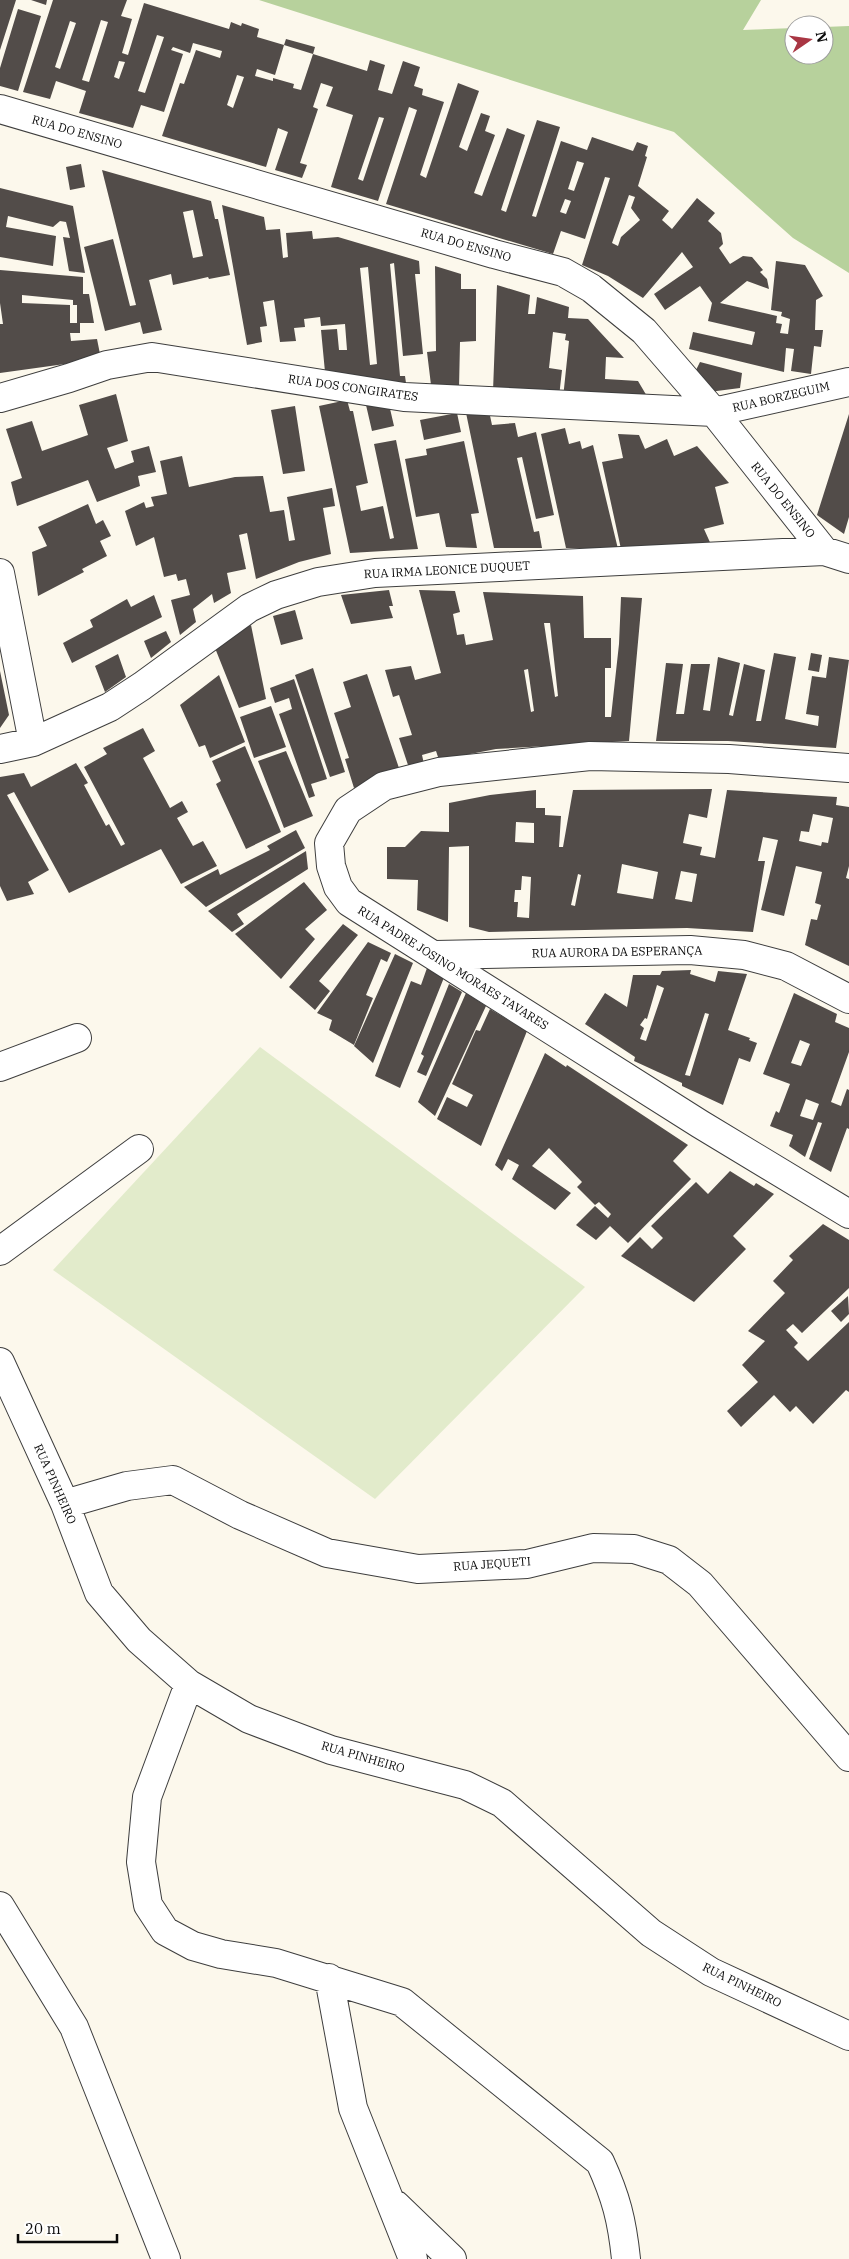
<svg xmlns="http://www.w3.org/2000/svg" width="849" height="2259" font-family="'IBM Plex Serif',serif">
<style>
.forest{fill:#b7d19c}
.pitch{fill:#e2ebcb}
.building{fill:#524c49;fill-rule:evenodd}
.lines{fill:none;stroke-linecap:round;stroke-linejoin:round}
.minor-casing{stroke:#3e3e3e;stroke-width:30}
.minor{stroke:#fff;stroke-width:28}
.labels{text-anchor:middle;stroke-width:5;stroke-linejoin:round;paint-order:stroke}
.street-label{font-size:12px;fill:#0b0b0b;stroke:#fff}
</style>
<rect width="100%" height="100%" fill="#fcf8ec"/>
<!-- forest -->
<path class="forest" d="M259,0H761L743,30L794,28V55H824V27L849,26V273L793,238L674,132Z"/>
<!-- pitch -->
<path class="pitch" d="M260,1047L585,1287L375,1499L53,1270Z"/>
<!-- building -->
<path class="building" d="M0,0H16L0,50Z
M31,0H47L46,5Z
M53,0H127L121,16L132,19L122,53L128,55L144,3L229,29L231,22L241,26L242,23L259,29L257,37L284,45L275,75L257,69L255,76L273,81V78L294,84L293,88L301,90L313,54L284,45L286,39L315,47L313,54L367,71L370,60L385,65L378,90L392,94L403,61L420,67L414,86L423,89L422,95L444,102L420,175L426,178L458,83L479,91L459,147L467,151L481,113L490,116L485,131L495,135L474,193L482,196L507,128L525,135L501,210L506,212L537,120L560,127L532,216L536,217L561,141L587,150L592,137L633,151L637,142L648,146L645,156L647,157L638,186L669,211L662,220L672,229L697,198L715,213L708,221L721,233L723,244L719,248L730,264L743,256L752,257L763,270L760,272L767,279L769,289L747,281L720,303L777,316L776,323L782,324L780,333L788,334L790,319L781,316L782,312L771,310L776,261L805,265L823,296L816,300L815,330H823L821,347L814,346L811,374L791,371L794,349L786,348L784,372L689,349L693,332L752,345L755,332L708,321L712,303L700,286L665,310L654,294L693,267L682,252L643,298L608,276L582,265L610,178L605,177L585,239L561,231L553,254L386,204L417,110L409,107L378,201L331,187L353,115L326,106L333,87L321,83L313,107L318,109L300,163L307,165L302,178L275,170L288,132L278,128L266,167L162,136L180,83L184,84L196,50L220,58L222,51L193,43L190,53L173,47L171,50L183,54L164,112L141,105L133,128L79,113L86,91L56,81L50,99L23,92ZM101,20L108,22L89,82L82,80ZM70,21L76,23L60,69L55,67ZM157,35L164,37L145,93L138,91ZM119,61L125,62L119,79L114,77ZM237,75L244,77L233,108L227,105ZM379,117L384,118L363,181L358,179ZM577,161L584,163L574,191L568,189ZM629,195L635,197L631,208L640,220L621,237L618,246L612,243ZM565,199L571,201L566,214L560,212Z
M18,9L41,16L18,91L0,86V68Z
M81,164L85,187L70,190L66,167Z
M102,170L211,201L215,219H218L230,275L209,279L208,277L173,285L171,274L149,280L162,330L143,334L140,322L105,331L84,247L113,239L130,306L136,305ZM193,210L203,256L193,258L183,212Z
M0,188L73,206L85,273L69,271L63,237L70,238L66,222L60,221L53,227L8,216L6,227L56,236L53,266L0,257Z
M222,205L264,217L266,230L280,229L283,258L288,257L286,233L312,231L313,239L338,237L419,261L420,274H415L423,354L403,356L394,263L390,264L400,376H405L406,383L325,372L321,330L337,329L339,350H347L345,324L321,326L320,317L304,319L305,327L294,328L296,341L280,342L274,300L263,302L267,326L260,327L262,342L247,345ZM368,267L377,364L370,365L360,268Z
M435,266L461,274V289H476V341L460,342L459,388L431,385L427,352L436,351Z
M0,270L83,277V294H89L94,323H80V333H70L71,341L97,339L101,359L0,373V324H3L0,303ZM22,295L73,300V305H77V323H70V305L22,303Z
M497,285L530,295L528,314H535L537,297L569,307L568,318L588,319L624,358L606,357L605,379L638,381L651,403L563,398L569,341L565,340L566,334L553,332L549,368L562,370L559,397L493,391Z
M700,362L742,373L740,388L709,392L695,372Z
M116,394L128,441L107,448L115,469L134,462L131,451L149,446L156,472L138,476L140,486L97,502L88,480L17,506L11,482L22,478L6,429L32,421L42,451L88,435L79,405Z
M347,400L350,411H353L368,483L356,486L361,511L383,506L390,539L394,538L374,444L396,440L418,549L350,553L319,406Z
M388,400L394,426L372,431L366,405Z
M295,406L305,471L283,474L271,410Z
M465,408L489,411L492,425L515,423L518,437L536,432L554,515L536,519L522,457L517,458L534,532L539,531L542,548H494Z
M457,413L461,432L424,440L420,420Z
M849,414V517L844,534L817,515Z
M565,428L569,444L580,441L582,449L593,445L618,549L566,548L541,434Z
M618,434L639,435L645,449L667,439L674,456L697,446L729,483L715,487L724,524L704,529L713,549H621L602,462L623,458Z
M464,441L479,513L471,514L477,548L446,547L439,513L416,517L405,459L427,455L426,449Z
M182,456L189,487L235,477L263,476L270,512L284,510L289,541L295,540L287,497L332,488L335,506L323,508L331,554L299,562L256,579L247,533L239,535L246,569L227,573L231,593L214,603L212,594L193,609L196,622L180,635L171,600L190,595L186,579L178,581L176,574L164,577L154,537L136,546L125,511L144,502L146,508L154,506L151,497L167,494L160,461Z
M88,504L96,524L103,520L111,536L100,541L107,556L82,569L84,572L38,596L32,552L47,546L38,527Z
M389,590L393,606H389L393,618L351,624L341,595Z
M419,590L455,591L460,612L453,614L457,635L464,634L466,645L493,640L483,592L583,596L584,638H611V668H605V717H611L619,644L621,597L642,598L629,741L496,749L439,760L436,751L422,755L424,764L409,768L399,738L412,735L399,695L393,697L385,670L411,666L415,680L441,673ZM544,623H550L558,696L555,697ZM528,669L534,711L531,712L524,670Z
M154,595L162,617L72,663L63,643L93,627L90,620L127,599L131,607Z
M295,610L303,639L281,645L273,616Z
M251,625L266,699L239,708L213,643Z
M166,631L171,642L151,658L144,641Z
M774,653L796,657L785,719L818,726L819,716L806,714L812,676L826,678L829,657L849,660L836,748L728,741H656L666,663L683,664L676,714H684L691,664H710L703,710L710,711L718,657L740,663L729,715L733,716L744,664L765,670L756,721H761Z
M811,653L822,655L819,672L808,670Z
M118,654L126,677L105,692L95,666Z
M313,668L345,772L330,777L295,675Z
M0,671L9,715L0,728Z
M367,674L400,771L354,788L345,759L349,758L334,713L351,707L343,682Z
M219,675L245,742L210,758L205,745L199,747L180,705Z
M294,679L327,779L311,784L315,796L309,798L279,714L292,709L289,698L275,703L270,688Z
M271,706L286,747L254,758L240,717Z
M143,728L155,751L143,758L170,808L182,801L188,812L177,818L193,846L203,841L217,866L181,884L161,849L69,893L14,792L7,795L49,870L28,882L34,894L7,901L0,886V777L24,773L31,787L76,763L88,783L84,785L106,826L109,824L121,846L125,844L84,767L107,754L103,748Z
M245,746L281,832L246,849L216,784L221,781L212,761Z
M286,751L313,816L284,828L258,761Z
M712,789L707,818L689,814L683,843L702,847L700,855L715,858L727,790L837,797L836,805L849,807V866L846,878L849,879V966L805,945L811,919L817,920L821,905L815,903L822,872L796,866L784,916L761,910L778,840L763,837L758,861H765L753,932L687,928L489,932L469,927V846L449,847L448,922L417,910L418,880L387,879V847H405L421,831L449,832V803L490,795L536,790V808H545V815L561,816L559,847H563L573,790ZM813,814L833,818L828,843L822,842L821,846L799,841L801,831L809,832ZM516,822L534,823V843L515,842ZM622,864L658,872L653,899L617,893ZM681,871L697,874L692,902L675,899ZM578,874L581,875L575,906L571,905ZM522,876L531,877L529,918L517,917L518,902H514L515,890H521Z
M296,830L305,848L206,907L184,887L218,869L220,875L270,850L267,846Z
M306,851L308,869L237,914L244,924L232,932L208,911Z
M304,882L327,910L305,929L315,939L281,979L235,934Z
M343,924L358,935L319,981L330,991L315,1010L289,987Z
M368,942L391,953L387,962L381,959L366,995L373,998L354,1045L329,1030L332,1020L317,1013Z
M395,954L413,963L373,1063L354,1046Z
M427,968L445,975L400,1088L375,1076L411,981L421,985Z
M691,970L690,974L715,982L718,971L747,974L728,1030L750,1038L749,1040L757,1043L750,1062L739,1058L723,1105L682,1086V1083L634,1061L635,1057L585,1024L605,993L627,1007L633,975H660L662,971ZM657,985L664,988L646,1041L640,1039L644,1028L640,1025L645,1018L647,1019ZM705,1013L709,1014L690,1076L685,1075Z
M449,984L462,992L426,1076L417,1072L424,1056L421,1054Z
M466,993L486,1006L435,1116L418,1102Z
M794,993L837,1014L835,1022L849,1028V1052L831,1102L841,1106L847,1089L849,1090V1129L847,1128L831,1172L809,1159L822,1123L818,1122L805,1157L789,1146L793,1135L770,1126L776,1111L779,1113L790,1084L763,1074ZM800,1040L810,1044L801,1066L791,1063ZM806,1099L819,1104L813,1120L800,1116Z
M490,1009L527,1031L481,1146L437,1119L447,1097L467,1107L473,1095L452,1084L476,1030L480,1031Z
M545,1053L566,1067L567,1065L688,1145L673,1161L691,1179L628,1243L610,1226L596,1240L576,1225L595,1206L608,1218L611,1214L599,1202L595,1205L577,1187L582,1182L549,1148L532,1166L571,1193L555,1210L512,1179L519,1165L508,1159L502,1171L495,1165Z
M730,1171L754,1186L756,1183L774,1194L733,1236L746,1249L694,1302L621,1256L640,1237L652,1249L663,1238L651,1226L696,1182L708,1194Z
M823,1224L849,1240V1288L802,1333L793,1324L786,1330L798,1343L794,1347L808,1361L849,1322V1392L846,1390L813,1424L796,1406L790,1412L774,1395L741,1427L727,1411L758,1382L742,1365L765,1341L748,1331L785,1293L773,1281L793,1260L789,1256Z
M848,1296L849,1314L841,1322L831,1311Z"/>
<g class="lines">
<!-- minor casing -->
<g class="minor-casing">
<path id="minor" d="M0,109L494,254L563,272L591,288L644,331L714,412L824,551
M0,398L69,378L107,365L152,357L404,397L714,412L849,382
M0,573L33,742
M0,749L33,742L110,707L142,686L249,608L276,595L318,582L375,573L824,551L849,559
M849,768L729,759L590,756L439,772L384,786L348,810L329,843L331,866L338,887L349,902L700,1124L849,1214
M435,955L690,950L744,955L786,966L849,999
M0,1067L77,1038
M0,1251L139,1149
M0,1362L65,1504L99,1593L139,1640L189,1684L249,1719L331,1750L465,1785L502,1803L651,1933L711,1972L849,2036
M65,1504L127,1486L173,1480L240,1515L327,1553L418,1569L527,1564L593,1548L634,1549L669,1560L700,1584L849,1757
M189,1684L147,1797L141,1862L148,1905L165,1931L193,1946L221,1954L276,1963L402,2002L600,2162C616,2197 622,2220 626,2259
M0,1906L74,2027L166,2259
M329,1978L353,2108L413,2259
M396,2205L452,2259"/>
</g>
<!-- minor -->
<use href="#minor" class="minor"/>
</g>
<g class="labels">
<!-- street labels -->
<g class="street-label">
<text transform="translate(77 132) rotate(16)" y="4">RUA DO ENSINO</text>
<text transform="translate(466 245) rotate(16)" y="4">RUA DO ENSINO</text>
<text transform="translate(353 388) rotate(8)" y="4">RUA DOS CONGIRATES</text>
<text transform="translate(781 397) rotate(-13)" y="4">RUA BORZEGUIM</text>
<text transform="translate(783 500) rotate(51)" y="4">RUA DO ENSINO</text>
<text transform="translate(447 570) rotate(-3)" y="4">RUA IRMA LEONICE DUQUET</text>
<text transform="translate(617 952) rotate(-1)" y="4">RUA AURORA DA ESPERANÇA</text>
<text transform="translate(453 968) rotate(32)" y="4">RUA PADRE JOSINO MORAES TAVARES</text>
<text transform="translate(55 1484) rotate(66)" y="4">RUA PINHEIRO</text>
<text transform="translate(492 1564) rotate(-4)" y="4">RUA JEQUETI</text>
<text transform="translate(363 1757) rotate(16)" y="4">RUA PINHEIRO</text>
<text transform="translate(742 1985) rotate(26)" y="4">RUA PINHEIRO</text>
</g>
</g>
<!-- north arrow -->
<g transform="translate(809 40) rotate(77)"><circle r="24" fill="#ffffff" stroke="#9d9d9d"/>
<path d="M0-4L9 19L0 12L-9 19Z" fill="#a93643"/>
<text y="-8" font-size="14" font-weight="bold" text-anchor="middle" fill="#0b0b0b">N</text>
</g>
<!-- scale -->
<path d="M18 2234v8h99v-8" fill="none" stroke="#0b0b0b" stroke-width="2.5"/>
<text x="25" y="2234" font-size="15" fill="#0b0b0b" stroke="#ffffff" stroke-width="4" paint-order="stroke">20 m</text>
</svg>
